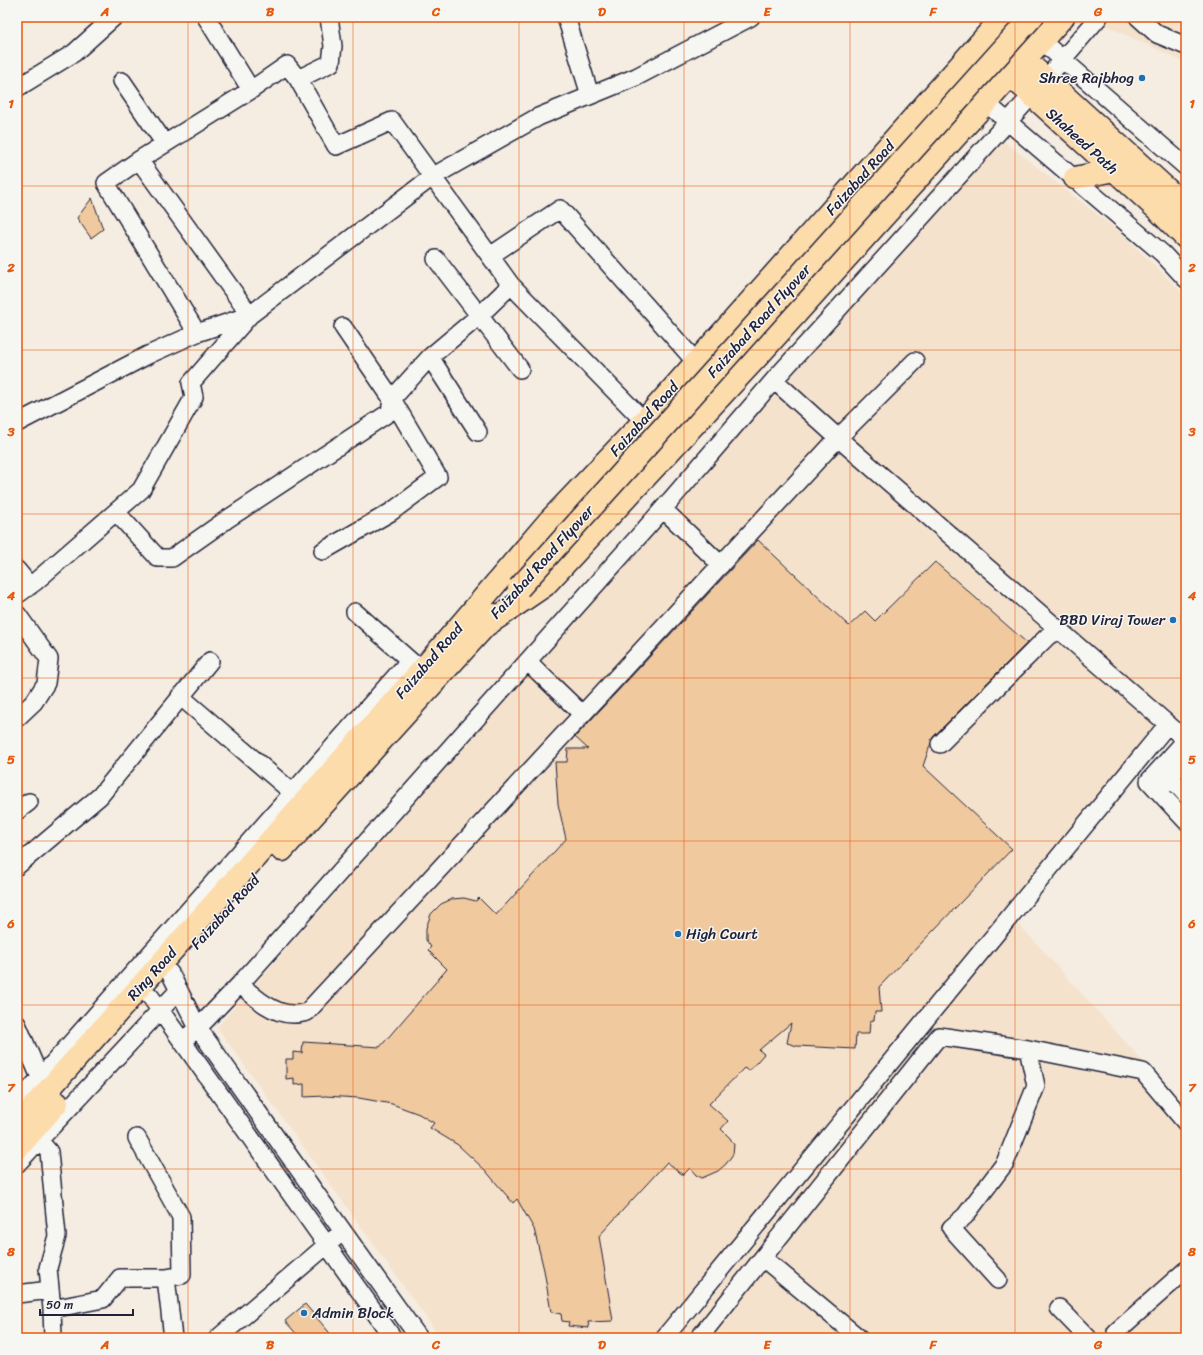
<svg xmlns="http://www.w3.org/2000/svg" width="1203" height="1355" font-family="Sriracha,sans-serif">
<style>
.built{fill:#f4e2cd}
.building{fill:#f0c99f;stroke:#22223b}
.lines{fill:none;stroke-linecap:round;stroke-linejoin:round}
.minor-casing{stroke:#22223b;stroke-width:20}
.highway-casing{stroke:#22223b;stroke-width:25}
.minor{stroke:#f6f6f2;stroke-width:17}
.highway{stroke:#fddcac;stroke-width:22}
.highway-bridge-casing{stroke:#22223b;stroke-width:25;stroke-linecap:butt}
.highway-bridge{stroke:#fddcac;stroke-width:22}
.grid{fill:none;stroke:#e8590c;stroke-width:1;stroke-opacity:0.55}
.poi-dot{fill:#1f6fb2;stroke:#f6f6f2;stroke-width:1.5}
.labels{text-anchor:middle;stroke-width:3;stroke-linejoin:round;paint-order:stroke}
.poi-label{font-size:15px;fill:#22223b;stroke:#f6f6f2;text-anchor:end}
.street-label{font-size:15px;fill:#22223b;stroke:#f6f6f2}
.neatline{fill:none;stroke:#e8590c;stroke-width:1.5}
.grid-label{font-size:13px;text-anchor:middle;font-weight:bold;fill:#e8590c}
</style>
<rect width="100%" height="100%" fill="#f5ede1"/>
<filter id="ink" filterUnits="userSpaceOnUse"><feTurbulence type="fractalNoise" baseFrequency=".025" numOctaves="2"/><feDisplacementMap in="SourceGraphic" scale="8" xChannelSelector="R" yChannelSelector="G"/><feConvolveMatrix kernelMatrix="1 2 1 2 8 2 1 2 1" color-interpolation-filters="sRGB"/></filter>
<g filter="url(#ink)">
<!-- built -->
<path class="built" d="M1087,17H1186V63L1105,25Z
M1001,139L1121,233L1186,296V710L1126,778L672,1338H441L217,1027Z
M1016,921L1186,1109V1338H679Z"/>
<!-- building -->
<path class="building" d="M92,198L103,229L91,238L77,218Z
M758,540L849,626L865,611L875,621L935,562L1027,643L933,737L923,766L1012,849L879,987L881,1012H875L874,1020L870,1021L869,1034H856L855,1049L797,1046L787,1043L791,1023L759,1050L764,1054L749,1071L744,1068L709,1104L728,1121L721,1129L730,1138L734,1145L733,1154L726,1164L718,1171L702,1178L696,1175L690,1168L683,1175L667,1162L599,1236L613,1321L588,1322L589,1328L568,1326L569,1322L562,1321L561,1314L551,1312L544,1270L534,1229L517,1199L513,1203L485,1170L458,1145L430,1128L434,1123L419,1114L392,1104L359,1098L325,1096L304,1097V1084L294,1085V1078L286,1079V1059H293V1052L302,1053L303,1042L380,1047L447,969L428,950L431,947L426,940V928L431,914L441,904L452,899L464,898L476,901L479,898L496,915L566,839L558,804L555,762H567L568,749H588L575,737Z
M305,1304L334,1338H300L285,1321Z"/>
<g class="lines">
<!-- minor casing -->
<g class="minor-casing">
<path id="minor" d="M206,17L251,90L287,65L298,79
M329,17L333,46L331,63L298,79L336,146L392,121L511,285L644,421
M566,17L590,95
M1014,17L1186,167
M1138,17L1157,34L1186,46
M959,80L1163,254L1186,279
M122,81L165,144
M17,88L74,53L114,17
M490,256L560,209L696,362
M436,259L520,369
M197,333L106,183L139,160L251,90
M430,357L478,432
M774,380L838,438L1186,740L1149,781L1186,821
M17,423L148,355L197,333L250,315L139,160
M663,509L721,565
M116,512L158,558H172L226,520L390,412L392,399L343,327
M323,551L391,512L438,477L392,399L430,357L479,316L511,285
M17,570L30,586
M17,595L35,582L141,490L194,397L191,383L250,315L432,177L538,117L636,77L751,17
M355,612L415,665
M17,614L49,659L46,683L34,702L17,718
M528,662L582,714
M180,696L300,799
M940,744L1048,636L1059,630
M1164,770L1186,795
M1159,791L1186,759
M17,811L29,802
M17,866L100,796L210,661
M170,973L198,1028L419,1338
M240,984C254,997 274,1015 294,1014C298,1014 303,1013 307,1012L838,438L915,361
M150,996L393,1338
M17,1024L44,1087
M182,1041L198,1028L240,984L663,509L774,380L1032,95L1099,17
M17,1104L404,667L428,663
M32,1132L49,1152L57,1236L48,1268L52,1309L103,1299L120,1278H166L173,1338
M137,1138L181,1217L182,1275L166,1278
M17,1164L179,990
M763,1258L859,1338
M998,1280L951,1228L965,1216L1005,1163L1036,1086L1028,1049
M17,1294L50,1290
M1059,1308L1088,1338
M52,1309L53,1338
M1116,1332L1186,1270
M218,1338L335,1238
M664,1338L1168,724
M699,1338L939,1036L1028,1049L1143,1072L1186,1123"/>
</g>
<!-- highway casing -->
<g class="highway-casing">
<path id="highway" d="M1014,50L1171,193L1186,210
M1000,66L1157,209L1186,238
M1075,178L1114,170
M485,626L544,586L757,357L1063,17
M282,850L495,615
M17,1125L428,663L550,520L644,421L1003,17
M17,1149L57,1103"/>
</g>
<!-- minor -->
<use href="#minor" class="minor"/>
<!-- highway -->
<use href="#highway" class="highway"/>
<!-- highway-bridge casing -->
<g class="highway-bridge-casing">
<path id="highway-bridge" d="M519,588L1032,17"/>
</g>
<!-- highway-bridge -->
<use href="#highway-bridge" class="highway-bridge"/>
</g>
</g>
<!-- grid -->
<path class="grid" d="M188,17V1338M353,17V1338M519,17V1338M684,17V1338M850,17V1338M1015,17V1338M17,186H1186M17,350H1186M17,514H1186M17,678H1186M17,841H1186M17,1005H1186M17,1169H1186"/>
<!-- markers -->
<g class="poi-dot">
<circle cx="1142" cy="78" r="4"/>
<circle cx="1173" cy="620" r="4"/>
<circle cx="678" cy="934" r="4"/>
<circle cx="304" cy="1313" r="4"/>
</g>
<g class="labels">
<!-- poi labels -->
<g class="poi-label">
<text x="1134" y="83">Shree Rajbhog</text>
<text x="1165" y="625">BBD Viraj Tower</text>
<text x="686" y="939" text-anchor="start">High Court</text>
<text x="312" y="1318" text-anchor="start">Admin Block</text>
</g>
<!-- street labels -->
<g class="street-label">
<text transform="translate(1082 141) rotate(42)" y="5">Shaheed Path</text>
<text transform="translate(860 178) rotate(-48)" y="5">Faizabad Road</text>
<text transform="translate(759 321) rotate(-48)" y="5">Faizabad Road Flyover</text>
<text transform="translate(644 419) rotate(-48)" y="5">Faizabad Road</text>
<text transform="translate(542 562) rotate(-48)" y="5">Faizabad Road Flyover</text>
<text transform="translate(429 661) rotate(-49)" y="5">Faizabad Road</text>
<text transform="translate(225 912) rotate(-48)" y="5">Faizabad Road</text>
<text transform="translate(152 974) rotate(-48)" y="5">Ring Road</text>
</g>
</g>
<!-- margin -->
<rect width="1203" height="1355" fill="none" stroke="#f6f6f2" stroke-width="44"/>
<!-- scale -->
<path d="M40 1309v6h93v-6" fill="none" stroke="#22223b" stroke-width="2"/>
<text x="46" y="1309" font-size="12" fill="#22223b" stroke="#f6f6f2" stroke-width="3" paint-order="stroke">50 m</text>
<rect x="22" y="22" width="1159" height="1311" class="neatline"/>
<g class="grid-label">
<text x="105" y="16">A</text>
<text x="270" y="16">B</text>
<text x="436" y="16">C</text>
<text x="602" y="16">D</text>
<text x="767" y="16">E</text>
<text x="933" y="16">F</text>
<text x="1098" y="16">G</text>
<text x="11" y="108">1</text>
<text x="1192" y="108">1</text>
<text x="11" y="272">2</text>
<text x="1192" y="272">2</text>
<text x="11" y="436">3</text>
<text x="1192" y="436">3</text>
<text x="11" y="600">4</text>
<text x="1192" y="600">4</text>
<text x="11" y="764">5</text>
<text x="1192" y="764">5</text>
<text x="11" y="928">6</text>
<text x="1192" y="928">6</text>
<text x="11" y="1092">7</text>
<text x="1192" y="1092">7</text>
<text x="11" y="1256">8</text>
<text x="1192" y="1256">8</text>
<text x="105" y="1349">A</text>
<text x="270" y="1349">B</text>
<text x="436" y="1349">C</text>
<text x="602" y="1349">D</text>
<text x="767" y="1349">E</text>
<text x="933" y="1349">F</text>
<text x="1098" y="1349">G</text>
</g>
</svg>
